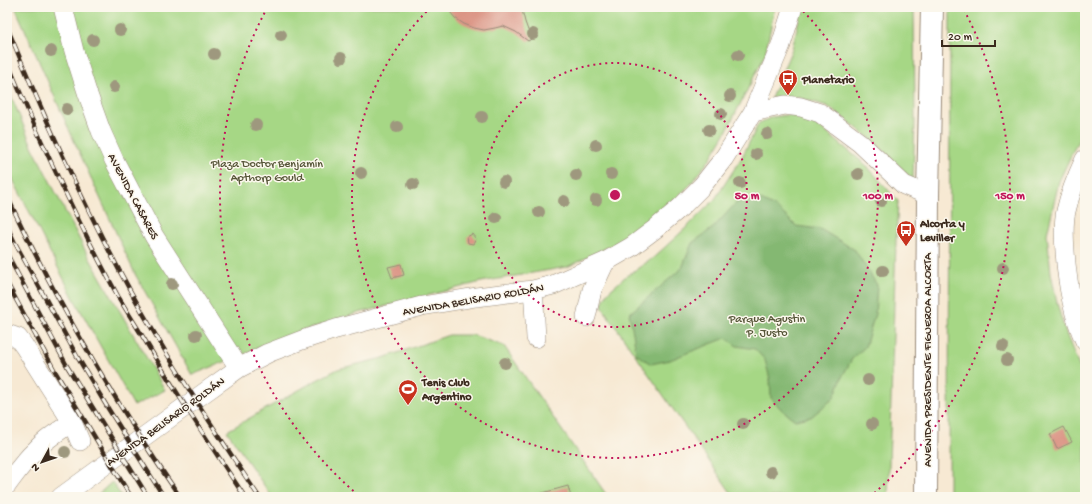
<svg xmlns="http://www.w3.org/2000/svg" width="1092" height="504" font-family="'Gochi Hand',sans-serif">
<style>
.green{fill:#a6d785;stroke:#708052}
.forest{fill:#84b872;stroke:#607148}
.building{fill:#da9282}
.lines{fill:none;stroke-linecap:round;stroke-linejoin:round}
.minor-casing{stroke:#998a78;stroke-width:20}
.major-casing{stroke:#998a78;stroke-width:24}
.minor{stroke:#fff;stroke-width:19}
.major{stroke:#fff;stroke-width:22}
.rail-casing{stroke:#3b2a1e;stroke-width:4.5}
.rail{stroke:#fbf7ec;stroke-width:3;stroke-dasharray:9;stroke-linecap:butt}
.tree{fill:#9e987e}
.ring{fill:none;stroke:#c2185b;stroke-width:2;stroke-dasharray:2 4}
.labels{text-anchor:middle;stroke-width:3;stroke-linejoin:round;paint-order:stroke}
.poi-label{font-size:12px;font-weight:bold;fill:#3b2a1e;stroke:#fbf7ec;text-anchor:start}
.park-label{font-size:12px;fill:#565538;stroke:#fbf7ec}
.street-label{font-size:12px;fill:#3b2a1e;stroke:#fbf7ec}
.centre{fill:#c2185b;stroke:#fbf7ec;stroke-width:2}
.ring-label{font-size:12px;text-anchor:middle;font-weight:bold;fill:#c2185b;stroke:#fbf7ec;stroke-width:3;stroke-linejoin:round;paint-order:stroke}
</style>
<rect width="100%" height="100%" fill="#fbf7ec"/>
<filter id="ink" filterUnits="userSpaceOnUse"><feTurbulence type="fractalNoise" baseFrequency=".025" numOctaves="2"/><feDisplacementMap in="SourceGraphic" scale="8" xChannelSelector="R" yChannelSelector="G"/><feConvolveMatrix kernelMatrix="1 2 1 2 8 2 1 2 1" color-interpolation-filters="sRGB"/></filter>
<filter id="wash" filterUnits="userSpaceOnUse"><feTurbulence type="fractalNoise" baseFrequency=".012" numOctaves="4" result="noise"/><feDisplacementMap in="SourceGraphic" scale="16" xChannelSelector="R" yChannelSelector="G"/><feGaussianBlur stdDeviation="0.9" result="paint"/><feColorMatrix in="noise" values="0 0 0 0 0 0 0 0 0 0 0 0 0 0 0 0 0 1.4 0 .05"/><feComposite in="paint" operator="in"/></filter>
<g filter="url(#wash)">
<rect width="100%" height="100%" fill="#f7e9d3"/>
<!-- green -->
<path class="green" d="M15,7H775L765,55L726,132L710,159L691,184L663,211L633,235L567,267L481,282L355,314L299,332L192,375L135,274L75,143Z
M802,7H914L915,120L913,180L879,146L852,124L827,106L797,97L771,98L792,49Z
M950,7H1085V126L1059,181L1047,234L1051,273L1057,303L1064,328L1078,364L1085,378V497H949Z
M7,86L32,146L86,252L165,390L134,406L73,297L7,168Z
M789,115L815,123L866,165L898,201L896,241L888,497H734L602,307L603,301L608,292L625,277L653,258L687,227L715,199L742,157L759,123L772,117Z
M449,335H473L504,346L608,497H272L227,431L313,382L338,369L383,358Z
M112,482L122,497H95Z"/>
<!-- forest -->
<path class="forest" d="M757,198L777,208L796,226L820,229L855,250L877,285L875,314L865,347L852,359L842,377L834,398L811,417L795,420L782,410L771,398L770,379L765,360L755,349L737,346L726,338L682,355L670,360L651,364L636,354C634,341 633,327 629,314L682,268L692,243L713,228L736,203Z"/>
<g id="blocks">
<!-- building -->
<path class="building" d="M446,7H524L522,10L525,22L529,33L533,38L528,41L516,32L503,26L495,28L484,30L474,28L464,24L455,18Z
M472,234L476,239L473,244L468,243L467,237Z
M401,264L404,275L392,278L388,267Z
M1064,427L1072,442L1057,449L1050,434Z
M568,486L571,497H540L539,494Z"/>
</g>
</g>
<g filter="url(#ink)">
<use href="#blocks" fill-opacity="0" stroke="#998a78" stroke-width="1"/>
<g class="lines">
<!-- minor casing -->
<g class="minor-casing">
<path id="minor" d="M63,7L74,51L87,92L101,131L114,160L154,236L239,368
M753,112L785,105L801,107L820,113L860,143L904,185L928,195
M1085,159C1077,176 1070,193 1066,211C1063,224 1064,238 1065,251C1067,282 1072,313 1085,341
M533,290L534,303L536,338
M586,317L592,290L605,262
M7,334L18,338L24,346L72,422L80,441
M7,485C16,473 24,461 35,451C45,439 59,431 72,422
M61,497L208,390L239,368L268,353L302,340L336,329L422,306L476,297L533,290L553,285L605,262L631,247L655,229L681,207L702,186L724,158L753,112L781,45L793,7"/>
</g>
<!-- major casing -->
<g class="major-casing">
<path id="major" d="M926,497L928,195L932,7"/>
</g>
<!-- minor -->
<use href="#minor" class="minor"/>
<!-- major -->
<use href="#major" class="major"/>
<!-- rail casing -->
<g class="rail-casing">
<path id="rail" d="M7,27C44,117 84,207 131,292C170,363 215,430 259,497
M7,61C40,141 77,221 119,298C128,313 137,327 146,342C177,395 211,446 245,497
M7,196C32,249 59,302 89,353C117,402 148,450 180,497
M7,226L14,241L78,358L109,410L164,497
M7,254L67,366L148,497
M7,283L56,373L131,497"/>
</g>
<!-- rail -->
<use href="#rail" class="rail"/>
</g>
<!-- trees -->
<g class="tree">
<circle cx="120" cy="30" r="6"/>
<circle cx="533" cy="34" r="6"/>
<circle cx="281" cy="35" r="6"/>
<circle cx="93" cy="40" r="6"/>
<circle cx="51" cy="51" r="6"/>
<circle cx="214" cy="54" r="6"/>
<circle cx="738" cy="55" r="6"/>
<circle cx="341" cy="58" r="6"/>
<circle cx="114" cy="87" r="6"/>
<circle cx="730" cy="96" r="6"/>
<circle cx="67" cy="109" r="6"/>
<circle cx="721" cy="114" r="6"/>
<circle cx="482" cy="117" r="6"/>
<circle cx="256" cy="125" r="6"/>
<circle cx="397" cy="127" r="6"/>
<circle cx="709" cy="130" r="6"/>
<circle cx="767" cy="134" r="6"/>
<circle cx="596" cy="145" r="6"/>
<circle cx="756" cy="154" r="6"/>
<circle cx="361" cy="173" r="6"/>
<circle cx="611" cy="174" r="6"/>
<circle cx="858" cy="174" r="6"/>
<circle cx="576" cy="175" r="6"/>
<circle cx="504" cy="182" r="6"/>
<circle cx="740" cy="183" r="6"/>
<circle cx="413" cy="184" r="6"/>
<circle cx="596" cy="200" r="6"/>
<circle cx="564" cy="201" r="6"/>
<circle cx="881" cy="201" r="6"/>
<circle cx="539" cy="212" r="6"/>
<circle cx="496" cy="218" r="6"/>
<circle cx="1003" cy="268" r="6"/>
<circle cx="883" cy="271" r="6"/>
<circle cx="172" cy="284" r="6"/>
<circle cx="196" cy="335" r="6"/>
<circle cx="1003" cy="346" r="6"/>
<circle cx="1007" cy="360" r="6"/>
<circle cx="505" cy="363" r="6"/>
<circle cx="868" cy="380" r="6"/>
<circle cx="743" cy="424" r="6"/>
<circle cx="872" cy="424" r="6"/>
<circle cx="65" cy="452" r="6"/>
<circle cx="771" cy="472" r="6"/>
</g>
</g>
<!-- distance rings -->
<g class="ring">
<circle cx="615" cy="195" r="132"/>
<path d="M799 7A263 263 0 1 1 431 7"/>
<path d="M358 495A395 395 0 0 1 266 10M964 10A395 395 0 0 1 872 495"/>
</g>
<!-- icons -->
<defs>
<g id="bus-pin" transform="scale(1)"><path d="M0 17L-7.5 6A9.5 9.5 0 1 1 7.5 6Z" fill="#c8321e" stroke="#fbf7ec"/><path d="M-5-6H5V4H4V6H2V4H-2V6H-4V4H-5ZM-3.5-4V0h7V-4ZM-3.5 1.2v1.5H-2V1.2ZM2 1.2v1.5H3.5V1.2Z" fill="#fff"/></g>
<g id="stadium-pin" transform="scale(1)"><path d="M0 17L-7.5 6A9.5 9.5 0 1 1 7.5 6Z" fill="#c8321e" stroke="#fbf7ec"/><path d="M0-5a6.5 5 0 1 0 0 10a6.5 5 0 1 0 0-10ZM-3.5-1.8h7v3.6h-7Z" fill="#fff"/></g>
</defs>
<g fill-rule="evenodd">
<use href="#bus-pin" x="788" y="79"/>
<use href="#bus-pin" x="906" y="230"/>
<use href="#stadium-pin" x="408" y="389"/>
</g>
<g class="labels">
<!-- poi labels -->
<g class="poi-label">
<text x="802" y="83">Planetario</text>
<text x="920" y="227">Alcorta y<tspan x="920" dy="14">Leviller</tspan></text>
<text x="422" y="386">Tenis Club<tspan x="422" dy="14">Argentino</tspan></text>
</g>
<!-- park labels -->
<g class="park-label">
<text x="267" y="167">Plaza Doctor Benjamín<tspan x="267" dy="14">Apthorp Gould</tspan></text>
<text x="767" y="322">Parque Agustin<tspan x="767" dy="14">P. Justo</tspan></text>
</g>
<!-- street labels -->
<g class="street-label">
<text transform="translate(134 196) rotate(62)" y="4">AVENIDA CASARES</text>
<text transform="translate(473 299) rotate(-10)" y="4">AVENIDA BELISARIO ROLDÁN</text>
<text transform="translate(927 360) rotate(-90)" y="4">AVENIDA PRESIDENTE FIGUEROA ALCORTA</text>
<text transform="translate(165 421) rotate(-36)" y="4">AVENIDA BELISARIO ROLDÁN</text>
</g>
</g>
<circle cx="615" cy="195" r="6" class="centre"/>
<g class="ring-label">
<text x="747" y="199">50 m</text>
<text x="878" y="199">100 m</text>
<text x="1010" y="199">150 m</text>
</g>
<!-- margin -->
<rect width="1092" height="504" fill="none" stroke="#fbf7ec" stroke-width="24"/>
<!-- north arrow -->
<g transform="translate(42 462) rotate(230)" stroke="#fbf7ec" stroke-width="3" paint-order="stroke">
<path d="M0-3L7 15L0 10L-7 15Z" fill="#3b2a1e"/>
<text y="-6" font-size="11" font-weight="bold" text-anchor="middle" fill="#3b2a1e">N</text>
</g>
<!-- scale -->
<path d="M942 40v6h53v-6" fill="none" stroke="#3b2a1e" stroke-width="2"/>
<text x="948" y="40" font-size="12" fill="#3b2a1e" stroke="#fbf7ec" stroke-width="3" paint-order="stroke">20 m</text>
</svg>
